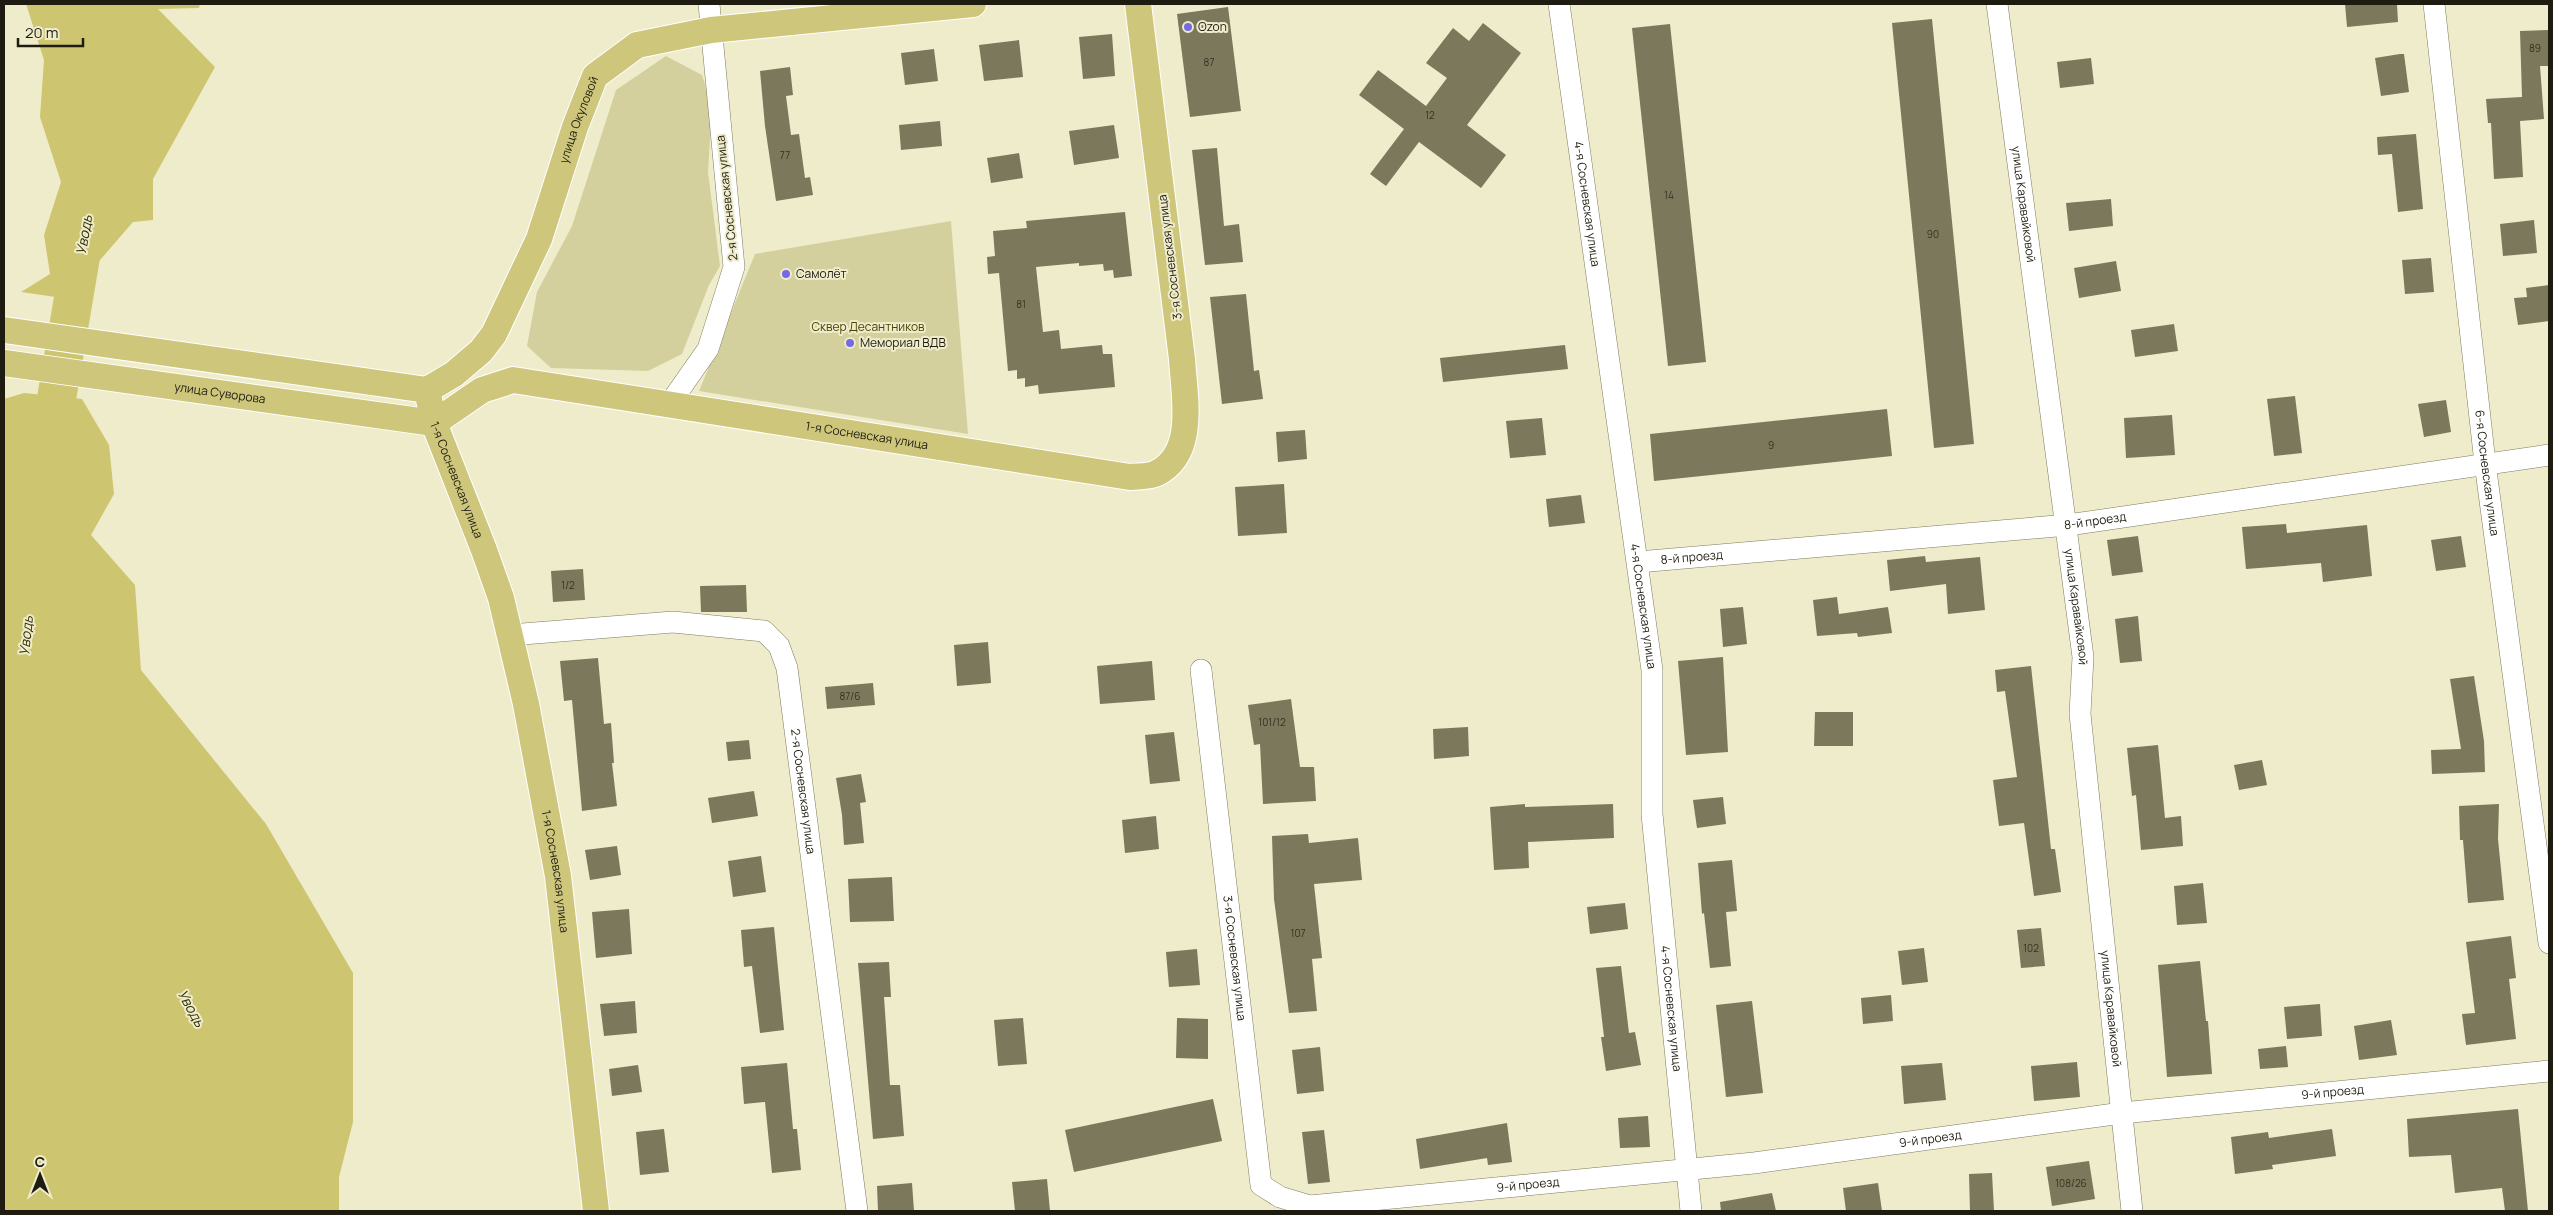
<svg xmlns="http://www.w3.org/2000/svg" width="2553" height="1215" font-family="Manrope,sans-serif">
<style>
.green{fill:#d4d09d}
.water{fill:#cec570}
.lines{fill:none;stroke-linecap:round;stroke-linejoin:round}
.river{stroke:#cec570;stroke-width:39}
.building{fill:#7b785b}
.minor-casing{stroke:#7e7b5e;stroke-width:22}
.major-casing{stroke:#fff;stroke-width:28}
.minor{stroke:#fff;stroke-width:21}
.major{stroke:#cec67b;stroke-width:26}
.poi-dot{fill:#746ae4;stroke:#efeccc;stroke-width:2}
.labels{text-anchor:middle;stroke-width:4;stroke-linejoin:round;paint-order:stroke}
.number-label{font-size:10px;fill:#353324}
.poi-label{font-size:12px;fill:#1e1c11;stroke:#efeccc;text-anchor:start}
.street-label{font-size:12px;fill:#1e1c11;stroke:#efeccc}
.park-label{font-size:12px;fill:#4c4500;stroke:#efeccc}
.water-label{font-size:14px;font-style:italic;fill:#312d07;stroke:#efeccc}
</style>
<rect width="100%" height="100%" fill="#efeccc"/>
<!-- green -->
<path class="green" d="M666,56L702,75L712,108L708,172L720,266L709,285L682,354L648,371L551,368L527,346L537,292L572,226L616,90Z
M951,221L968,434L699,391L755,254Z"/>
<!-- water -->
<path class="water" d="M26,4H200L199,8L158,9L215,67L153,179V220L133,222L94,267L90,302L21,292L50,274L44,235L61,182L40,117L44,60Z
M24,393L82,399L109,445L114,494L91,535L135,585L141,670L266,824L353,973V1122L339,1177V1211H4V399Z"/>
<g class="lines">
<!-- river -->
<path class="river" d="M48,449L82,248"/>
</g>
<!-- building -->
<path class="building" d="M2345,4H2397L2398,22L2347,27Z
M1228,7L1241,111L1190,117L1177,14Z
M1932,19L1974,444L1934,448L1892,23Z
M1483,23L1521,53L1467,125L1506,155L1481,188L1419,142L1386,186L1370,174L1404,129L1359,95L1378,70L1426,106L1447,78L1426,63L1453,28L1469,41Z
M1670,24L1706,362L1668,366L1632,28Z
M2549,30V66H2540L2544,119L2520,121L2523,177L2494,179L2491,123H2488L2486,99L2522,97L2520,31Z
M1112,34L1115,76L1083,79L1079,37Z
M1019,40L1023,77L984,81L979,45Z
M934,49L938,81L905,85L901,53Z
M2400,54H2404L2409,92L2381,96L2375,58Z
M2091,58L2094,84L2060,88L2057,62Z
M790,67L793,95L786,96L791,135L799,134L805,178L810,177L813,195L776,201L765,126L760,71Z
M940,121L942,146L901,150L899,125Z
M1114,125L1119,158L1074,165L1069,131Z
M2416,134L2423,209L2398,212L2392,154L2378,155L2377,137Z
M1217,148L1224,226L1239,224L1243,262L1205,265L1192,150Z
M1019,153L1023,178L991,183L987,158Z
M2111,199L2113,226L2069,231L2066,203Z
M1125,212L1132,276L1114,278L1113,270L1104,271L1103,264L1079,266V263L1036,267L1043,332L1059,330L1061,349L1102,345L1103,354H1112L1115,387L1039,394L1038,385L1025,387V378L1017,379V370L1008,371L999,273L988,274L987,257L995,256L993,231L1027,228L1026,221Z
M2534,220L2537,253L2503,256L2500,224Z
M2431,258L2434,292L2405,294L2402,260Z
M2116,261L2121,291L2079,298L2074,268Z
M2549,285V321L2518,325L2514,298L2527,297L2526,288Z
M1246,294L1254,371L1259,370L1263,399L1222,404L1210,297Z
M2174,324L2178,351L2135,357L2131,330Z
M1565,345L1568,369L1443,382L1440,358Z
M2295,396L2302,453L2274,456L2267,399Z
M2446,400L2451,432L2424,437L2418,404Z
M1887,409L1892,456L1654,481L1650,434Z
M2172,415L2175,455L2126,458L2124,418Z
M1542,418L1546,455L1510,458L1506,421Z
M1305,430L1307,459L1278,462L1276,432Z
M1284,484L1287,533L1238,536L1235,487Z
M1581,495L1585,523L1549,527L1546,499Z
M2286,524L2287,533L2367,525L2372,576L2323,582L2321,563L2246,569L2242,527Z
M2138,536L2143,572L2112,576L2107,540Z
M2461,536L2466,567L2436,571L2431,540Z
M1925,556L1926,562L1980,557L1985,610L1948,614L1946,584L1890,591L1887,560Z
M583,569L585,600L553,602L551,571Z
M746,585L747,612H701L700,586Z
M1837,597L1839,614L1888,607L1892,633L1858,637L1857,633L1817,636L1813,600Z
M1743,607L1747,644L1723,647L1720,609Z
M2138,616L2142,661L2120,663L2115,619Z
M988,642L991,683L957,686L954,645Z
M1723,657L1728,752L1686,755L1678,661Z
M598,658L604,724L611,723L614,763H612L617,806L582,811L572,700L564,701L560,661Z
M1152,661L1155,700L1100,704L1097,666Z
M2031,666L2051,849H2055L2061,892L2034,896L2024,823L1999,826L1993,780L2017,777L2005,691L1997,692L1995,670Z
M2474,676L2484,741L2485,772L2432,774L2431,750L2461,749L2450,679Z
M873,683L875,705L827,709L825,687Z
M1291,699L1300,767H1314L1316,801L1263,804L1260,744L1254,745L1248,705Z
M1815,712H1853V746H1814Z
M1468,727L1469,756L1434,759L1433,729Z
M1174,732L1180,781L1150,784L1145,735Z
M749,740L751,759L728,761L726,742Z
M2158,745L2165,818L2181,816L2183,846L2141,850L2136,795L2132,796L2127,748Z
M2262,760L2267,785L2239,790L2234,765Z
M861,774L866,802L860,803L864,843L844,845L842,815L836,778Z
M754,791L758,816L712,823L708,798Z
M1723,797L1726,824L1697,828L1693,800Z
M1525,804V807L1613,804L1614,838L1528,842L1529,868L1494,870L1490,807Z
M2499,804L2498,839L2504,900L2468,903L2463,840H2460L2459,806Z
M1156,816L1159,849L1125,853L1122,820Z
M1308,834L1309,843L1358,838L1362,880L1314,884L1322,958L1312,959L1317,1011L1289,1013L1274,899L1272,836Z
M617,846L621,875L590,880L585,850Z
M761,856L766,892L733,897L728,861Z
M1732,860L1737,911L1726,912L1731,966L1710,968L1704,913L1702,914L1698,863Z
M892,877L894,921L850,922L848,879Z
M2203,883L2207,923L2177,925L2174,886Z
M1625,903L1628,929L1590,934L1587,907Z
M629,909L632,954L596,958L592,912Z
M774,927L784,1030L760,1033L752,966L744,967L741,930Z
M2041,928L2045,966L2021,968L2017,930Z
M2511,936L2516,978L2509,979L2516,1039L2466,1045L2462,1014L2475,1013L2466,942Z
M1924,948L1928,982L1902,985L1898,951Z
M1197,949L1200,985L1169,987L1166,952Z
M2200,961L2206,1021H2208L2212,1074L2167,1077L2158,965Z
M889,962L891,997H884L890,1085H900L904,1136L873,1139L858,963Z
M1621,966L1629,1033L1635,1032L1641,1065L1606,1071L1601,1037H1604L1596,968Z
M1891,995L1893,1021L1863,1024L1861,998Z
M635,1001L637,1033L604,1036L600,1004Z
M1752,1001L1763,1093L1726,1097L1716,1005Z
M2320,1004L2322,1036L2287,1039L2284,1007Z
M1023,1018L1027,1064L998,1066L994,1020Z
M1177,1018L1208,1019V1059L1176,1058Z
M2391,1020L2397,1055L2359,1060L2354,1026Z
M2286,1046L2288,1067L2260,1069L2258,1049Z
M1320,1047L1324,1091L1297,1094L1292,1050Z
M2077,1062L2080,1097L2034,1101L2031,1066Z
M787,1063L793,1129H797L801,1170L772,1173L765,1102L744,1104L741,1067Z
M1942,1063L1946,1100L1904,1104L1901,1066Z
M638,1065L642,1092L612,1096L609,1069Z
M1213,1099L1222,1141L1074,1172L1065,1130Z
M2518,1109L2528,1211H2505L2502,1188L2455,1193L2451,1155L2409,1157L2407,1119Z
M1648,1116L1650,1147L1620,1148L1618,1118Z
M1507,1123L1512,1162L1488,1165L1487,1158L1420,1169L1416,1139Z
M664,1129L669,1172L640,1175L636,1132Z
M2332,1129L2336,1156L2272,1165L2273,1169L2235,1174L2231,1137L2268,1132L2269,1138Z
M1324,1130L1330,1182L1308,1184L1302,1132Z
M2089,1161L2095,1199L2052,1206L2046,1167Z
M1992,1173L1994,1211H1970L1969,1174Z
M1047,1179L1050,1211H1015L1012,1182Z
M912,1183L914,1211H878L877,1186Z
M1878,1183L1882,1211H1846L1843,1188Z
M1772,1193L1776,1211H1721L1720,1202Z"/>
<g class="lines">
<!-- minor casing -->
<g class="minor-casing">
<g id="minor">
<path id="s1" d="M1559,4L1652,670V814L1691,1211"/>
<path id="s2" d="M1997,4L2083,657L2080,714L2132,1211"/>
<path id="s3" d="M2434,4L2485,463L2549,943"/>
<path d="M668,406L708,349L734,267L709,4"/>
<path id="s4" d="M1638,562L2068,525L2549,455"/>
<path id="s5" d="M510,635L673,622L764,631L779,646L787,668L857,1211"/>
<path id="s6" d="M1201,670L1261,1185L1280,1197L1310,1206L1305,1211"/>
<path id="s7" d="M1310,1206L1754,1163L2122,1113L2549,1071"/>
</g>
</g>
<!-- major casing -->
<g class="major-casing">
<g id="major">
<path d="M4,330L427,390"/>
<path id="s8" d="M4,363L434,423"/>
<path id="s9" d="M427,390L434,423L484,550L501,598L526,704L558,876L596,1211"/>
<path id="s10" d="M427,390L454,374L481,351L494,334L539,239L575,127L595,76L637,45L711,30L973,4"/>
<path id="s11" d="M434,423L482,390L513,380L1130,477C1138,476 1150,477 1157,473C1197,453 1184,395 1182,359L1138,4"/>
</g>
</g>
<!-- minor -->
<use href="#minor" class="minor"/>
<!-- major -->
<use href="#major" class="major"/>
</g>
<!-- markers -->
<g class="poi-dot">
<circle cx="1188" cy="27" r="5"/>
<circle cx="786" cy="274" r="5"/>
<circle cx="850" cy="343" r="5"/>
</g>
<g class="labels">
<!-- number labels -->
<g class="number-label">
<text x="2535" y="52">89</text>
<text x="1209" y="66">87</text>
<text x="1430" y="119">12</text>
<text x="785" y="159">77</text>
<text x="1669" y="199">14</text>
<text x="1933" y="238">90</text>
<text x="1021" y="308">81</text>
<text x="1771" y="449">9</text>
<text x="568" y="589">1/2</text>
<text x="850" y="700">87/6</text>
<text x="1272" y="726">101/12</text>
<text x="1298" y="937">107</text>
<text x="2031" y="952">102</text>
<text x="2071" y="1187">108/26</text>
</g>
<!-- poi labels -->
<g class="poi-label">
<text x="1198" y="31">Ozon</text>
<text x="796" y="278">Самолёт</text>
<text x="860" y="347">Мемориал ВДВ</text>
</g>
<!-- street labels -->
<g class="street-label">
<text dy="4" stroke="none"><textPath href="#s10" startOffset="319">улица Окуловой</textPath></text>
<text transform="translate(727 198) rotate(-96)" y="4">2-я Сосневская улица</text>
<text dy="4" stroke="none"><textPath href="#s1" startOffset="202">4-я Сосневская улица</textPath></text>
<text dy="4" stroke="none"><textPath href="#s2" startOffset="202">улица Каравайковой</textPath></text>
<text transform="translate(1170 257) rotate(-97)" y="4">3-я Сосневская улица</text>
<text dy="4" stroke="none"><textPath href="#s8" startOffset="218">улица Суворова</textPath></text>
<text dy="4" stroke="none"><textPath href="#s11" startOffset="449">1-я Сосневская улица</textPath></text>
<text dy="4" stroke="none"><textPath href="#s3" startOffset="472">6-я Сосневская улица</textPath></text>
<text dy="4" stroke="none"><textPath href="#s9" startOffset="95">1-я Сосневская улица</textPath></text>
<text dy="4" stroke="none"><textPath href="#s4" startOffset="459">8-й проезд</textPath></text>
<text dy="4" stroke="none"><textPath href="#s4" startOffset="54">8-й проезд</textPath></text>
<text dy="4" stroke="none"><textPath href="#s1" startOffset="608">4-я Сосневская улица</textPath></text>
<text dy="4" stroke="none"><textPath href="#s2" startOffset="608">улица Каравайковой</textPath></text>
<text dy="4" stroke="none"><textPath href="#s5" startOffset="424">2-я Сосневская улица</textPath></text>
<text dy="4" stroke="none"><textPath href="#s9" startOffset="500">1-я Сосневская улица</textPath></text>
<text dy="4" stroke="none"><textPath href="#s6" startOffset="290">3-я Сосневская улица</textPath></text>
<text dy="4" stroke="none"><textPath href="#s1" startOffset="1012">4-я Сосневская улица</textPath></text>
<text dy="4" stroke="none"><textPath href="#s2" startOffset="1012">улица Каравайковой</textPath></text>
<text dy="4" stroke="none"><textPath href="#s7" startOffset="1029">9-й проезд</textPath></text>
<text dy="4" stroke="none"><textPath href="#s7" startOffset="624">9-й проезд</textPath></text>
<text dy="4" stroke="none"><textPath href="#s7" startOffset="219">9-й проезд</textPath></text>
</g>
<!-- park labels -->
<g class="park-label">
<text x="868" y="331">Сквер Десантников</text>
</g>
<!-- water labels -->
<g class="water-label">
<text transform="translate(84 235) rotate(-80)" y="5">Уводь</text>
<text transform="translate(26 636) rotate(-84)" y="5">Уводь</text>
<text transform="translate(191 1008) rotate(61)" y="5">Уводь</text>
</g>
</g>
<!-- border -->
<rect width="2553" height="1215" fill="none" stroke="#1e1c11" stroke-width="10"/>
<!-- north arrow -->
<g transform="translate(40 1175)" stroke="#efeccc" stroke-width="4" paint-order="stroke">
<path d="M0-4L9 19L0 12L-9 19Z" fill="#1e1c11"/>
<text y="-8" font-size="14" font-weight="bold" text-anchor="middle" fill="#1e1c11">С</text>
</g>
<!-- scale -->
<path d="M18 38v8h65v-8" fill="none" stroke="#1e1c11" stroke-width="2.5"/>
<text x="25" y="38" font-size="15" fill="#1e1c11" stroke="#efeccc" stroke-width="4" paint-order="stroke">20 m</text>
</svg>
